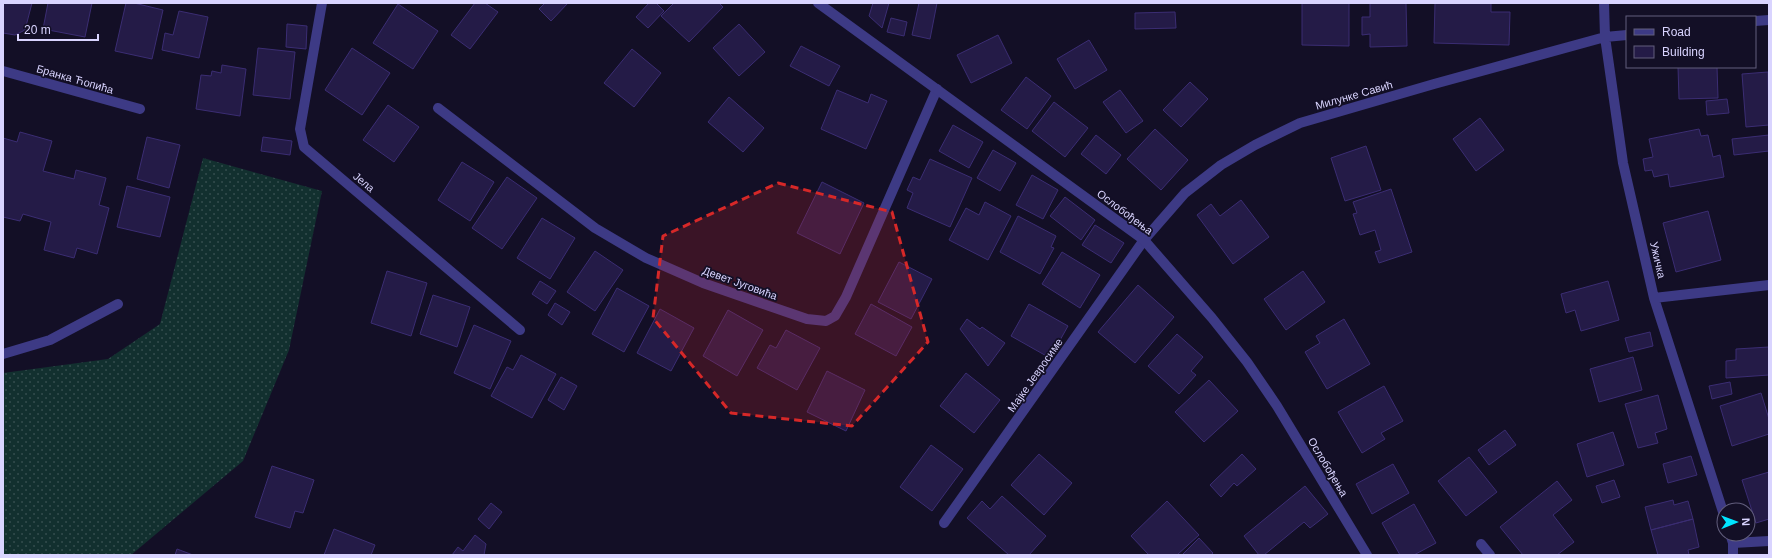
<svg xmlns="http://www.w3.org/2000/svg" width="1772" height="558" font-family="Arial,sans-serif">
<style>
.grass{fill:url(#grass-dots)}
.building{fill:#241b47;stroke:#3b2d73}
.lines{fill:none;stroke-linecap:round;stroke-linejoin:round}
.minor{stroke:#3d3a85;stroke-width:10}
.tertiary{stroke:#3d3a85;stroke-width:10}
.marked{fill:#d62828;fill-opacity:0.2;stroke:#d62828;stroke-width:3;stroke-dasharray:8 5;stroke-linejoin:round}
.labels{text-anchor:middle;stroke-width:3.5;stroke-linejoin:round;paint-order:stroke}
.street-label{font-size:11px;fill:#d9d4ff;stroke:#130f26}
</style>
<defs>
<pattern id="grass-dots" width="8" height="8" patternUnits="userSpaceOnUse"><rect width="8" height="8" fill="#12302f"/><path d="M2 2h.1M6 6h.1" fill="none" stroke="#344d4e" stroke-width="1.8" stroke-linecap="round"/></pattern>
</defs>
<rect width="100%" height="100%" fill="#130f26"/>
<!-- grass -->
<path class="grass" d="M203,158L322,191L289,350L243,461L131,555H3V373L108,359L160,324Z"/>
<!-- building -->
<path class="building" d="M3,3H32L25,30L15,35L3,33Z
M48,3H92L85,37L43,29Z
M126,3H134L163,10L152,59L115,51Z
M475,3H485L498,12L470,49L451,35Z
M545,3H568L551,21L539,9Z
M649,3H656L664,11L648,28L636,17Z
M674,3H719L723,7L689,42L661,16Z
M873,3H889L882,28L869,16Z
M919,3H937L930,39L912,35Z
M1302,3H1349V46L1302,45Z
M1370,3H1406L1407,46L1370,47V34L1362,35V17H1370Z
M1435,3H1491V12H1510L1509,45L1434,43Z
M398,4L438,31L413,69L373,43Z
M179,11L208,17L199,58L162,50L165,33L173,35Z
M1175,12L1176,28L1135,29V13Z
M891,18L907,22L904,36L887,32Z
M287,24L307,26L306,49L286,47Z
M739,24L765,52L739,76L713,48Z
M998,35L1012,63L971,83L957,55Z
M1089,40L1107,70L1075,89L1057,59Z
M801,46L840,66L829,86L790,66Z
M258,48L295,52L290,99L253,95Z
M352,48L390,73L362,115L325,90Z
M632,49L661,73L634,107L604,83Z
M222,65L246,69L240,116L196,109L201,75L211,76L212,71L221,73Z
M1678,67H1717L1718,98L1679,99Z
M1768,72L1769,125L1746,127L1742,74Z
M1026,77L1051,96L1027,129L1001,110Z
M1190,82L1208,99L1181,127L1163,110Z
M837,90L868,103L871,94L887,101L866,149L821,129Z
M1120,90L1143,121L1126,133L1103,102Z
M729,97L764,128L743,152L708,122Z
M1727,99L1729,113L1707,115L1706,101Z
M1054,102L1088,128L1065,157L1032,131Z
M388,105L419,127L394,162L363,140Z
M1480,118L1504,150L1476,171L1453,139Z
M953,125L983,142L969,168L939,151Z
M1155,129L1188,160L1161,190L1127,159Z
M1699,129L1701,136L1708,135L1713,157L1720,155L1724,177L1670,187L1668,174L1654,177L1652,170L1645,171L1643,159L1653,157L1649,139Z
M20,132L52,141L43,171L74,179L76,170L106,178L99,205L109,208L97,254L77,248L74,258L44,250L51,222L23,214L20,221L3,217V138L17,142Z
M1096,135L1121,155L1106,174L1081,154Z
M1769,135V151L1734,155L1732,139Z
M147,137L180,145L169,188L137,179Z
M263,137L292,141L290,155L261,151Z
M1366,146L1381,190L1345,201L1331,158Z
M993,150L1016,163L1000,191L977,178Z
M930,159L972,178L950,227L907,208L913,193L907,190L913,177L920,180Z
M462,162L494,182L470,221L438,200Z
M1032,175L1058,190L1043,219L1016,205Z
M507,177L537,198L502,249L472,228Z
M822,182L864,203L840,254L797,233Z
M127,186L170,197L160,237L117,227Z
M1391,189L1412,252L1379,263L1375,252L1381,250L1375,230L1360,235L1353,214L1357,213L1353,202Z
M1065,197L1095,220L1081,240L1050,216Z
M1241,200L1269,237L1233,264L1197,215L1211,204L1220,216Z
M985,202L1011,216L988,260L949,240L966,208L979,215Z
M1708,211L1721,260L1676,272L1663,223Z
M1018,216L1056,236L1051,247L1054,248L1040,274L1000,252Z
M542,218L575,238L550,279L517,258Z
M1095,225L1124,243L1111,263L1082,245Z
M595,251L623,270L595,311L567,292Z
M1062,252L1100,275L1080,308L1042,284Z
M899,262L932,279L911,319L878,302Z
M387,271L427,283L411,336L371,323Z
M1303,271L1325,302L1286,330L1264,299Z
M540,281L556,291L547,304L532,294Z
M1608,281L1619,320L1581,331L1575,310L1566,313L1561,294Z
M1138,285L1174,317L1135,363L1098,332Z
M617,288L649,306L624,352L592,334Z
M433,295L470,307L457,347L420,334Z
M555,303L570,312L562,325L548,315Z
M871,304L912,327L896,356L855,334Z
M1029,304L1068,326L1050,358L1011,336Z
M660,309L694,328L671,371L637,353Z
M728,310L763,330L737,376L703,356Z
M967,319L980,329L982,327L1005,343L988,366L960,329Z
M1344,319L1370,364L1327,389L1305,352L1320,343L1316,336Z
M474,325L511,341L490,389L454,373Z
M786,330L820,348L797,390L757,368L770,345L776,348Z
M1650,332L1653,346L1629,352L1625,338Z
M1177,334L1203,357L1191,371L1196,375L1179,394L1148,366Z
M1769,347V375L1726,378V361L1736,360V349Z
M521,355L556,374L532,418L491,396L507,367L513,370Z
M1633,357L1642,390L1599,402L1590,369Z
M827,371L865,390L846,431L807,412Z
M966,373L1000,400L974,433L940,406Z
M561,377L577,386L564,410L548,400Z
M1209,380L1238,411L1204,442L1175,412Z
M1730,382L1732,394L1712,399L1709,386Z
M1384,386L1403,421L1381,433L1385,439L1362,453L1338,412Z
M1761,393L1769,419V434L1732,446L1720,406Z
M1658,395L1667,429L1655,433L1658,443L1638,448L1625,404Z
M1505,430L1516,445L1489,465L1478,450Z
M1613,432L1624,465L1587,477L1577,444Z
M931,445L963,469L932,511L900,487Z
M1039,454L1072,483L1044,515L1011,485Z
M1242,454L1256,469L1237,486L1234,483L1221,497L1210,485Z
M1691,456L1697,475L1668,483L1663,464Z
M1469,457L1497,492L1466,516L1438,481Z
M1393,464L1409,493L1372,514L1356,484Z
M272,466L314,480L303,513L295,511L290,528L255,517Z
M1769,472V519L1756,523L1742,480Z
M1614,480L1620,497L1602,503L1596,486Z
M1557,481L1572,500L1553,515L1574,542L1557,555H1523L1500,527Z
M1305,486L1328,514L1310,528L1304,522L1264,555H1259L1244,536Z
M1002,496L1046,536L1029,555H1009L967,518L982,501L990,509Z
M1673,500L1674,505L1688,501L1693,519L1651,530L1645,507Z
M1167,501L1199,535L1177,555H1149L1131,536Z
M491,503L502,512L489,529L478,519Z
M1414,504L1436,543L1414,555H1400L1382,523Z
M1693,519L1699,547L1688,550L1689,555H1658L1651,530Z
M334,529L375,545L371,555H324Z
M475,535L486,544L484,555H452L458,547L463,551Z
M1199,538L1213,553L1211,555H1182Z
M177,549L193,555H175Z"/>
<g class="lines">
<!-- minor -->
<path class="minor" d="M322,3L300,129L304,147L520,330
M1604,3L1605,37L1623,163L1654,298L1724,515
M1755,21L1769,20
M3,71L140,109
M438,108L595,228L646,258L703,283L807,319L826,321L835,316L846,297L937,89
M1654,298L1769,285
M3,354L50,340L118,304
M944,523L1144,240L1185,193L1221,165L1255,145L1300,123L1434,84L1605,37L1627,35
M1730,534L1733,543V555
M1733,543L1769,541
M1481,544L1490,555"/>
<!-- tertiary -->
<path class="tertiary" d="M818,3L1144,240L1212,318L1247,362L1277,406L1367,555"/>
</g>
<!-- marked area -->
<path class="marked" d="M778,183L892,212L928,342L852,426L731,413L653,318L663,236Z"/>
<g class="labels">
<!-- street labels -->
<g class="street-label">
<text transform="translate(75 79) rotate(16)" y="4">Бранка Ћопића</text>
<text transform="translate(1354 95) rotate(-16)" y="4">Милунке Савић</text>
<text transform="translate(364 182) rotate(40)" y="4">Јела</text>
<text transform="translate(1125 212) rotate(37)" y="4">Ослобођења</text>
<text transform="translate(1658 260) rotate(77)" y="4">Ужичка</text>
<text transform="translate(740 283) rotate(20)" y="4">Девет Југовића</text>
<text transform="translate(1035 375) rotate(-55)" y="4">Мајке Јевросиме</text>
<text transform="translate(1328 467) rotate(59)" y="4">Ослобођења</text>
</g>
</g>
<!-- border -->
<rect width="1772" height="558" fill="none" stroke="#d9d4ff" stroke-width="8"/>
<!-- legend -->
<rect x="1626" y="16" width="130" height="52" fill="#130f26" stroke="#625e7d"/>
<rect x="1634" y="29" width="20" height="6" fill="#3d3a85" stroke="#625e7d"/>
<text x="1662" y="36" font-size="12" fill="#d9d4ff">Road</text>
<rect x="1634" y="46" width="20" height="12" fill="#241b47" stroke="#625e7d"/>
<text x="1662" y="56" font-size="12" fill="#d9d4ff">Building</text>
<!-- north arrow -->
<g transform="translate(1736 522) rotate(89)"><circle r="19" fill="#130f26" stroke="#625e7d"/>
<path d="M0-3L7 15L0 10L-7 15Z" fill="#00e5ff"/>
<text y="-6" font-size="11" font-weight="bold" text-anchor="middle" fill="#d9d4ff">N</text>
</g>
<!-- scale -->
<path d="M18 34v6h80v-6" fill="none" stroke="#d9d4ff" stroke-width="2"/>
<text x="24" y="34" font-size="12" fill="#d9d4ff" stroke="#130f26" stroke-width="3" paint-order="stroke">20 m</text>
</svg>
